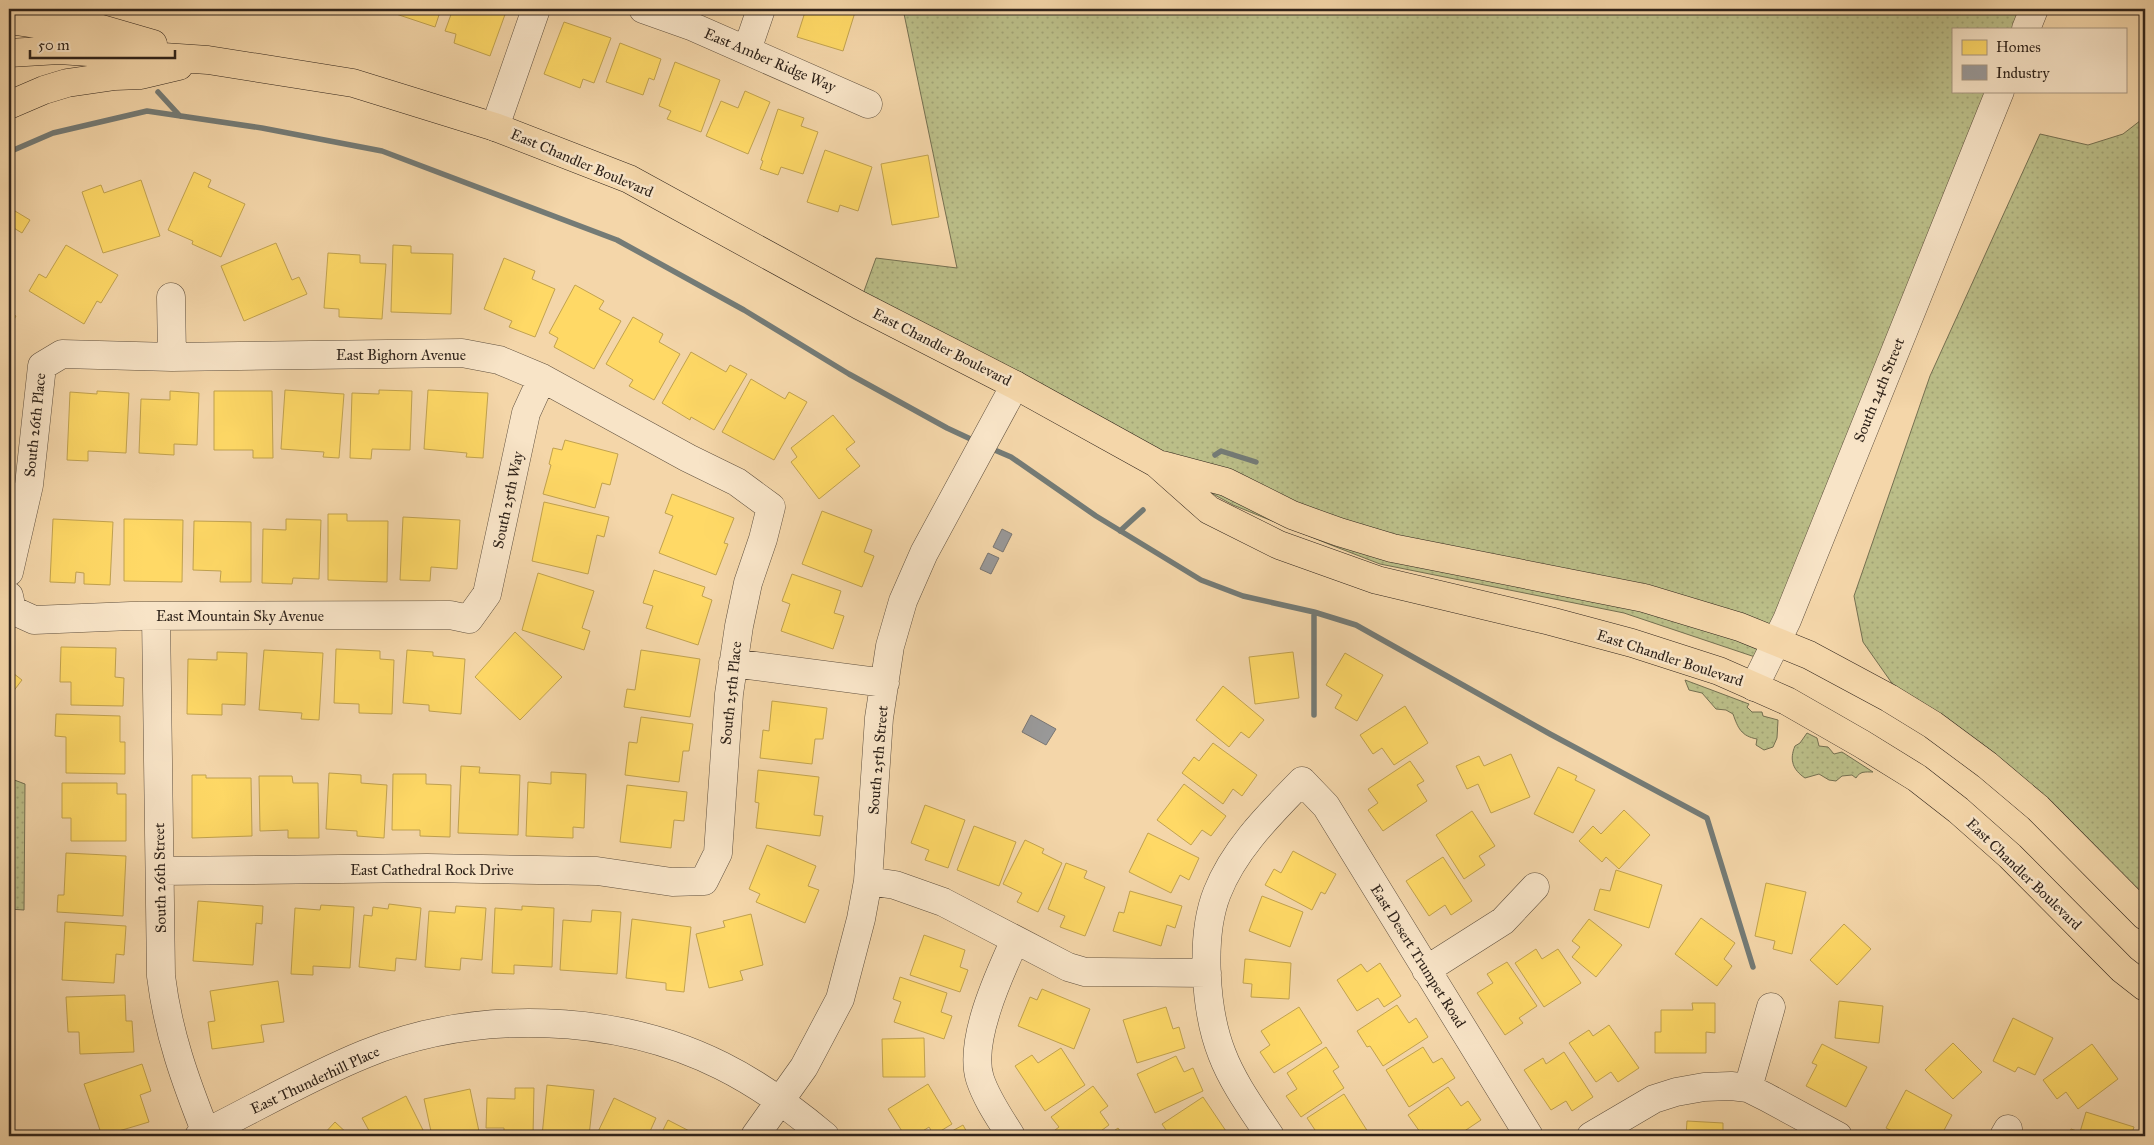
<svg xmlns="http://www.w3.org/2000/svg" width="2154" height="1145" font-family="'IM FELL Great Primer',serif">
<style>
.grass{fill:url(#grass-dots);stroke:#757051}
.homes{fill:#ffd966;stroke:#c1a24f}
.industry{fill:#999;stroke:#797673}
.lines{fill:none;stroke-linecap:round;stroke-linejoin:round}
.stream{stroke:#747b76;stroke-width:5.5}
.minor-casing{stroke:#60503e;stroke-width:29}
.major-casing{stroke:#2f231a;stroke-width:29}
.minor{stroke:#f8e4c7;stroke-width:28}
.major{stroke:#f4d6a9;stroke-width:28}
.labels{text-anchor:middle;stroke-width:5;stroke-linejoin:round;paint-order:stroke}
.street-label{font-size:15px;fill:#2f231a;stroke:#f8e4c7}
</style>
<defs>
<pattern id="grass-dots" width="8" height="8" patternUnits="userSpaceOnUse" patternTransform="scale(1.25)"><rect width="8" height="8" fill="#bbbe88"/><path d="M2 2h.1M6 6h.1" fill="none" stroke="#a1a375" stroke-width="1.8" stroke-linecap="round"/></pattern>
</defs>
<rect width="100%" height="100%" fill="#f4d6a9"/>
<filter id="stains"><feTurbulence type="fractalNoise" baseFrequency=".004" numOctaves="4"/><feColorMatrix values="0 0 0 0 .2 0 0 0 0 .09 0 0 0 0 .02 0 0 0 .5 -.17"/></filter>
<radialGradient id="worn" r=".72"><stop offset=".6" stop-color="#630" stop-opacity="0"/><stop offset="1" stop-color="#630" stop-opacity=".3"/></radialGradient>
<!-- grass -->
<path class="grass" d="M903,9H2034L2026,29H1953V91H2000L1767,661L1624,613L1380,564L1331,545L1233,505L1015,385L859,305L876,258L957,268Z
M2145,117V899L1896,689L1863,642L1854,596L1930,376L2040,134L2088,145L2123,134Z
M1685,680L1749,704L1747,707L1752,712H1762L1763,716L1778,720L1777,738L1773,747L1764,750L1756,745L1757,739C1741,736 1738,728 1733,714L1726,710L1716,709L1702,693L1689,690Z
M1807,733L1817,738L1819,746L1828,747L1834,754L1842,752L1873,772C1865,772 1860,771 1856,778L1852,775L1842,776L1836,781L1829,780L1819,774L1805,778C1793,770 1789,760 1795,746L1800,743Z
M9,778L25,784L24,910L9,909Z"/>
<!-- homes -->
<path class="homes" d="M391,9H441L435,27L390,12Z
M453,9H507L490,56L454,43L456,34L445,31Z
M806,9H856L843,51L797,37Z
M564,22L611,38L594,83L583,79L580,88L544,74Z
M620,43L661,59L654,80L649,78L643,95L606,82Z
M675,62L720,80L701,132L667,119L671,111L659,106Z
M745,91L770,102L748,154L706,136L721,101L738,108Z
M778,109L804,118L801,126L818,132L803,174L781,167L778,175L760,169L763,161L761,160Z
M825,150L872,167L858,211L840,205L838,212L807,202Z
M928,155L939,217L892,225L881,164Z
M194,172L211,180L208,187L245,204L221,257L192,244L193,241L168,230Z
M141,180L160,236L103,253L82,192L101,185L104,193Z
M15,211L30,220L22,233L9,225V220Z
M276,243L292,280L299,277L307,294L244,321L221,266Z
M66,245L118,275L101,303L97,301L84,324L29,291L39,274L46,278Z
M393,245L411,246V253L453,254L451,314L391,312Z
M328,253L360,255V263L386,264L382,319L339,317V309L324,308Z
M504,258L535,271L532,279L555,289L535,337L509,327L512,321L484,309Z
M575,285L604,301L599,309L621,321L594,369L554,347L558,338L549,333Z
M9,312L16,316L9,329Z
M633,317L663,334L659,342L680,354L654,400L629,386L633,380L606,364Z
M691,352L726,372L730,365L747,374L714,430L691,417L690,420L662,403Z
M751,379L785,399L789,392L807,402L774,460L722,432Z
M285,390L344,394L339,458L323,457L324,452L281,449Z
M379,390L412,391L410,450L372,449L371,459L350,458L352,393L379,394Z
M428,390L488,393L483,458L466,457L467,453L424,449Z
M97,391L129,393L126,453L88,451V461L67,460L70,392L97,394Z
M170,391L199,393L197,445L174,444V455L139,453L141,399L170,400Z
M214,391H272L273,458H253V450H214Z
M833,415L855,442L846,449L860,466L819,499L791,462L797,457L791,448Z
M565,440L618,454L610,485L602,483L595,508L543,494L551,465L549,464L553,448L562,450Z
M672,494L734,518L724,543L728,544L716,575L659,553L673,516L665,513Z
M544,502L609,517L604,537L597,535L588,574L532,561Z
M822,511L872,530L864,552L874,556L862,587L802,564Z
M328,514H347V521H388L387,582L328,580Z
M403,517L460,520L457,569L431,567L430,581L400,580Z
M53,519L113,522L110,585L84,584V573L76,572L75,583L50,582Z
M124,519L183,520L182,582L124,581Z
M286,519L321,520L319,579L293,578L292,584L262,583L263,529L286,530Z
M194,521L251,522V582H220L221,571L193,570Z
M654,570L705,587L702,596L712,600L698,645L646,628L653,606L643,603Z
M538,573L594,591L582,628L590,631L584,650L522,630Z
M792,574L841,591L834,613L844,616L833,649L781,631L790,604L782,601Z
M515,632L562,677L520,720L475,677Z
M61,647L116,648L115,677L124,678L123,706L71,705V682H60Z
M336,649L380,651V659L394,660L392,714L359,713V704L334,703Z
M264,650L323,653L319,720L301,719L302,713L259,710Z
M407,650L433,652V656L465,659L461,714L429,711V705L403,703Z
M641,650L700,659L690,717L624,707L627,689L635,690Z
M217,652L247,653L245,705L222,704V715L187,714L188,659L217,660Z
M1293,652L1299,698L1255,704L1249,657Z
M1345,653L1383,675L1357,721L1335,708L1342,695L1326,685Z
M9,670L22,680L9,697Z
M1223,686L1264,720L1249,738L1241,732L1229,747L1196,720Z
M772,701L827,708L823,739H815L812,764L760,758L763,730L769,731Z
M1405,706L1428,743L1394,765L1382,748L1373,754L1360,735Z
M56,714L120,716V742H125V774L66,773V737L55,736Z
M641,717L693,724L689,751H683L679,782L625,775L629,742L637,743Z
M1213,743L1257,775L1242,796L1233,789L1223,804L1182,773L1194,757L1199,761Z
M1511,754L1530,797L1491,813L1478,784L1467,789L1456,766L1479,756L1484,766Z
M1410,761L1424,781L1417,785L1427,801L1383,831L1368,810L1378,803L1368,789Z
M461,766L480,767L479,773L520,775L518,835L458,833Z
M1558,767L1577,776L1575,780L1595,790L1573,833L1534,814Z
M758,770L819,777L814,815L823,816L820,836L756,828L759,803L755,802Z
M551,772L586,774L584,828L573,827V838L526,836L528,782L551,784Z
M329,773L361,775V783L387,785L384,838L357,836V831L326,829Z
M393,774H426V784L451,785L450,837L420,836V830H392Z
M192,775H206V778H251L252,836L192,838Z
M259,776H292L293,783H318L319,838H288V830L260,831Z
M62,783H117V794H126V841H71V818H62Z
M1184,784L1226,816L1211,836L1202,830L1191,845L1157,820Z
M627,785L687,792L684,821L674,820L671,848L620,842Z
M925,805L965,820L948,868L925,860L929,850L911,843Z
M1624,810L1650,835L1619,869L1606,857L1602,862L1579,841L1593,826L1601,834Z
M1472,811L1495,846L1479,856L1485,865L1464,879L1436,835Z
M974,826L1016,842L999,886L957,870Z
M1148,833L1199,858L1189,880L1180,875L1171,893L1129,872Z
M1025,840L1044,849L1042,853L1062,863L1038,912L1017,902L1022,893L1003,884Z
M767,845L816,866L808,886L819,890L805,923L756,902L760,894L749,889Z
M1293,851L1336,874L1325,894L1321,892L1312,910L1265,885L1274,869L1281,873Z
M66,853L126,856L123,916L57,912L58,895H64Z
M1443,857L1472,901L1451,915L1445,905L1429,916L1406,881Z
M1066,863L1087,871L1084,878L1105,887L1085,936L1060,927L1065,916L1048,909Z
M1616,870L1662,885L1649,928L1594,910L1600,889L1610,891Z
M1766,883L1806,892L1792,954L1773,949L1775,941L1755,936Z
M1130,891L1182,906L1175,928L1167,925L1161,946L1113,931L1119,912L1124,913Z
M1262,896L1303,912L1290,947L1249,931Z
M198,901L263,906L262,924L256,923L253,965L193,961Z
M389,904L421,908L416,960L396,958L395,971L359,967L364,915L372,916L373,907L388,909Z
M321,905L354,907L350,968L313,966V975L291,974L295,908L320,910Z
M456,906L486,908L482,960L461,958L460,970L425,967L429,911L455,913Z
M522,906L554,908L552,967L514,965V974L492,973L495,908L522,910Z
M592,910L621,912L617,974L560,970L563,920L591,922Z
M751,914L763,965L740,971L743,980L709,988L696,934L725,927L723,921Z
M1701,918L1735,943L1724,959L1732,966L1717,986L1675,954Z
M632,919L691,927L684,992L666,990V983L626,978Z
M1589,919L1622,945L1596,977L1572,957L1580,947L1572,941Z
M65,922L126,926L124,955L116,954L114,983L62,980Z
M1844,924L1871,949L1837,985L1810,960Z
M924,935L965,950L960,967L968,970L960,992L910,975Z
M1536,949L1542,959L1558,949L1581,983L1544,1007L1515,963Z
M1245,959L1291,963L1289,999L1251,997L1252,984L1243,983Z
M1507,962L1537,1006L1519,1018L1523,1023L1505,1035L1477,993L1493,983L1487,974Z
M1380,963L1401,996L1384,1007L1378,998L1357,1011L1337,980L1361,964L1367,972Z
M900,977L947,993L941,1012L952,1016L944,1039L894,1022L901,1002L893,999Z
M278,981L284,1022L261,1025L264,1042L212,1049L208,1022L215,1021L210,991Z
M1042,989L1090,1009L1074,1049L1018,1026L1030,997L1037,1000Z
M125,995L126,1021H132L134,1052L80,1054L79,1032H68L66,997Z
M1839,1001L1883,1006L1879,1043L1835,1038Z
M1692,1003H1715V1033L1706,1032V1053H1655V1032H1661V1010H1693Z
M1397,1005L1409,1023L1416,1018L1428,1037L1383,1066L1370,1046L1367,1047L1357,1031Z
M1166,1007L1173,1029L1179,1027L1185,1048L1137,1063L1123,1020Z
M1299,1007L1322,1043L1274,1073L1260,1052L1270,1045L1261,1031Z
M2013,1018L2053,1038L2035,1075L2018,1067L2015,1072L1993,1061Z
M1609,1025L1639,1068L1618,1082L1611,1072L1596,1082L1569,1043L1589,1030L1593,1036Z
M924,1038L925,1077H883L882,1039Z
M1953,1043L1982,1072L1953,1099L1925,1070Z
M1822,1044L1867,1067L1846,1107L1806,1086L1817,1065L1812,1063Z
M2092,1044L2118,1079L2078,1109L2066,1092L2057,1099L2043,1080Z
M1326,1047L1339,1067L1333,1071L1344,1088L1301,1117L1286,1096L1297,1089L1287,1073Z
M1423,1047L1433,1063L1442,1058L1455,1078L1409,1107L1386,1070Z
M1061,1048L1085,1085L1045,1111L1015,1066L1032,1055L1038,1063Z
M1564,1052L1593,1097L1572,1111L1566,1101L1551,1110L1524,1070L1543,1058L1546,1064Z
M1176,1056L1184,1072L1193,1068L1203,1091L1155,1113L1137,1074Z
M142,1064L151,1091L140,1095L149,1122L102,1136L84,1084Z
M928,1084L952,1124L934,1135L929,1127L915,1136H905L888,1109Z
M547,1085L594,1090L589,1136H542Z
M1093,1086L1108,1106L1100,1112L1109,1125L1094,1136H1052L1050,1134L1059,1127L1051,1117Z
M1448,1087L1461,1106L1468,1101L1481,1120L1457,1136H1427L1423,1130L1420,1132L1408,1115Z
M515,1088H534L533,1136H504V1128H486L487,1098L515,1099Z
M470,1089L480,1136H432L424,1099Z
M1906,1090L1952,1115L1941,1136L1930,1132L1928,1136H1902L1886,1128Z
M1344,1094L1368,1132L1361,1136H1319L1307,1118Z
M406,1096L426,1136H372L362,1118Z
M1203,1097L1228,1134L1225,1136H1170L1162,1124Z
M614,1098L656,1118L648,1136H596Z
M2086,1112L2134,1127L2131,1136H2068L2071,1129L2080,1132Z
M668,1120L699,1136H660Z
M1687,1121L1723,1123V1136H1686Z
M335,1122L350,1136H322Z
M963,1125L969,1136H943Z
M1118,1128L1124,1136H1107Z"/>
<!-- industry -->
<path class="industry" d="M1002,529L1012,534L1003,552L993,547Z
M988,553L999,558L991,574L980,569Z
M1031,715L1056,729L1046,745L1022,732Z"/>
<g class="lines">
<!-- stream -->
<path class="stream" d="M102,9L105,13
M158,92L180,116
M9,152L53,133L147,111L262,128L382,151L617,240L744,310L849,374L947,428L977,442
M990,448L1011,457L1096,516L1201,580L1243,596L1314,612L1356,625L1550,734L1707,818L1753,967
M1215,455L1221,451L1256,462
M1120,531L1143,510
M1314,612V715"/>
<!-- minor casing -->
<g class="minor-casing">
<path id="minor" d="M643,9L691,26L868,104
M2026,29L2034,9
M747,50L761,9
M495,127L536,9
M171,297L172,357
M9,572L29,485L42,366L62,354L172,357L462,353L499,360L542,378L688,458L737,482L771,507L763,539L748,583L739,626L729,694L718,853L704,881L672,882L597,871L427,868L160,871
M9,596L12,610L34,620L131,616L450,615L469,619L487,594L526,413L542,378
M156,616L161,976C168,1033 185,1080 206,1133
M733,663L885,683
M1754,687L1787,620L2000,91
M868,881L895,885L943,902L1068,967L1085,972H1101L1207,973
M1426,970L1503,921L1535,887
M1748,1088L1771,1007
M199,1136C254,1109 308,1077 365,1054C475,1009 616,1013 722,1066C760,1085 793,1109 825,1136
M755,1136L804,1067L840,999L861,919L868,881L879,718L890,646L903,601L924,553L1015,385
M1011,1136C1000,1118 987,1100 980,1079C968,1042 999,975 1015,940
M1270,1136C1253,1110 1233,1083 1222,1054C1205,1011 1200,936 1217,893C1234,849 1270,814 1302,781L1326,806L1529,1136
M1591,1136L1654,1099L1676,1092L1704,1087L1731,1086L1748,1088L1766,1097L1838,1136
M2004,1136L2008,1129"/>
</g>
<!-- major casing -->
<g class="major-casing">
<path id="major" d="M9,20L36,24L91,26L153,44
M9,53L59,50L208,60L353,83L495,127L629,179L859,305L1015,385L1156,463L1209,510L1279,545L1377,580L1550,621L1632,643L1719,671L1787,701L1862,744L1917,778L1958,810L2010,856L2122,969L2145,987
M9,105L44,90L67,83L115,76L141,75L179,66
M1162,465L1226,482L1292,515L1339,532L1392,548L1644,598L1740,627L1809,655L1889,698L1933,725L1987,765L2038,808L2145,916"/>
</g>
<!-- minor -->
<use href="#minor" class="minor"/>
<!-- major -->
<use href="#major" class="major"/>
</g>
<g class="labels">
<!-- street labels -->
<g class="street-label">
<text transform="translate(770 60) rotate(23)" y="5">East Amber Ridge Way</text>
<text transform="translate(582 163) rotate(23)" y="5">East Chandler Boulevard</text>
<text transform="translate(942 347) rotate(27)" y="5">East Chandler Boulevard</text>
<text x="401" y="360">East Bighorn Avenue</text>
<text transform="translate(1879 390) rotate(-68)" y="5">South 24th Street</text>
<text transform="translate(35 425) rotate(-84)" y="5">South 26th Place</text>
<text transform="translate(508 500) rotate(-78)" y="5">South 25th Way</text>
<text x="240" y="621">East Mountain Sky Avenue</text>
<text transform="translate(1670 658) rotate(18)" y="5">East Chandler Boulevard</text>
<text transform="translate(731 693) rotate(-84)" y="5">South 25th Place</text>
<text transform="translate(878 760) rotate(-85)" y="5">South 25th Street</text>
<text x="432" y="875">East Cathedral Rock Drive</text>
<text transform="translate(2024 874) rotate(44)" y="5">East Chandler Boulevard</text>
<text transform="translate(160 878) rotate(-91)" y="5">South 26th Street</text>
<text transform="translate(1418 956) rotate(58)" y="5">East Desert Trumpet Road</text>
<text transform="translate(315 1080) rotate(-25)" y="5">East Thunderhill Place</text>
</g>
</g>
<!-- margin -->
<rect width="2154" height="1145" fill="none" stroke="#f4d6a9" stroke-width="30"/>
<rect x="10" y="10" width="2134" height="1125" fill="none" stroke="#2f231a" stroke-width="2.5"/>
<rect x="15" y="15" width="2124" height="1115" fill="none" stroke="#2f231a"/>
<!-- legend -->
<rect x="1952" y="28" width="175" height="65" fill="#f8e4c7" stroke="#a89782"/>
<rect x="1962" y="40" width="25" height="15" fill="#ffd966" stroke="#a89782"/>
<text x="1996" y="52" font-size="15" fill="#2f231a">Homes</text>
<rect x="1962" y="65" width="25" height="15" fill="#999999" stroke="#a89782"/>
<text x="1996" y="78" font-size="15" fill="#2f231a">Industry</text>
<!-- scale -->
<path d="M30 50v8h145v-8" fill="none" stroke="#2f231a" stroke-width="2.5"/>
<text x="38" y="50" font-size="15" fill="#2f231a" stroke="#f8e4c7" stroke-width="4" paint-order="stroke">50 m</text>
<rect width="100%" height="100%" filter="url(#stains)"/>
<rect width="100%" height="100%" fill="url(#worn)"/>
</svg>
